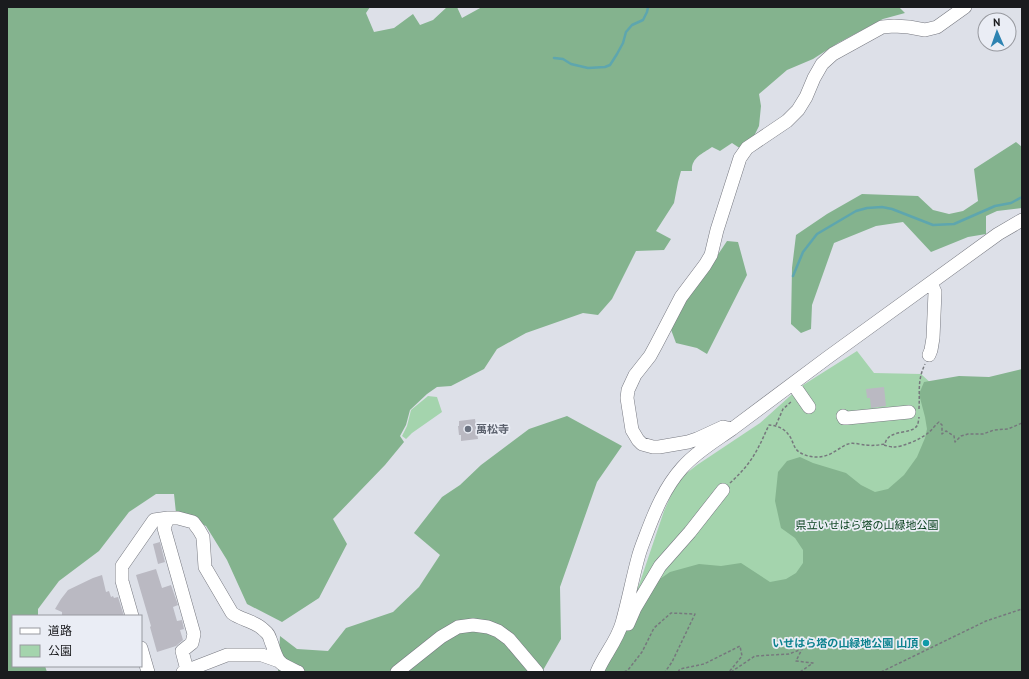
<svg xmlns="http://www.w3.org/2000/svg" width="1029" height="679" font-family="'PT Sans','Noto Sans JP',sans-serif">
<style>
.green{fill:#a4d4ad}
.forest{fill:#84b38e}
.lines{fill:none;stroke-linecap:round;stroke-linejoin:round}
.stream{stroke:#5ea6ae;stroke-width:2.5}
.building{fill:#bab9c2}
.minor-casing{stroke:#777981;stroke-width:14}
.path{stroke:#76787d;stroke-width:1.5;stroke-dasharray:3 2;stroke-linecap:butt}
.minor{stroke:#fff;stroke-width:13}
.worship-dot{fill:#6b7280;stroke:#eaedf5;stroke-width:1.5}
.culture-dot{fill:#0f9aa8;stroke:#eaedf5;stroke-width:1.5}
.labels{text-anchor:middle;stroke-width:3.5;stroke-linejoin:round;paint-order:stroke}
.worship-label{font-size:11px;font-weight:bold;fill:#5b616d;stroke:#eaedf5;text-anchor:start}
.park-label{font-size:11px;fill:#07401c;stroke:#eaedf5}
.culture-label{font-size:11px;font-weight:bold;fill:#0d838f;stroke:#eaedf5;text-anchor:end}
</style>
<rect width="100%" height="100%" fill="#dde0e8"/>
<!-- green -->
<path class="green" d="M857,351L874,373L921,374L959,409L1020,672H597L639,585L664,511L678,480L697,465L760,423L800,387Z
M428,396L437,397L442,412L412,433L406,439L402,436L407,426L411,410Z"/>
<!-- forest -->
<path class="forest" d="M7,7H370L366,13L374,32L394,28L413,14L420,25L433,20L447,7H457L462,18L482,7H899L905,13L883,19L838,43L813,59L787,70L759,94L761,106L759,126L753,138L741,149L732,143L720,151L712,147C702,154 691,158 692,171H681L678,182L674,203L656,231L671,239L664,250L636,251L612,299L598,315L583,313L526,333L497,349L484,369L451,386L437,387L427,394L410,410L406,425L400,436L404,442L385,465L333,519L347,544L319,598L282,622L247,604L227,560L206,526L176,513L174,494H156L129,512L99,551L59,581L38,609V616H13V666H45L47,672H7Z
M1016,142L1022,147V208L997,211L986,216V234L968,237L931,252L903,222L876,226L834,243L812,305L811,329L801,333L791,324L792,268L796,235L827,214L862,194L918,196L933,210L949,214L963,211L978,201L974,169Z
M727,241L738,242L747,275L707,354L697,348L676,343L670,327L681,304L705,274Z
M1022,369V672H599L657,581L670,572L699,564L721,566L741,563L770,582L786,579L796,573L803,563V550L795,538L781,528L775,501L778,472L787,461L800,457L813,463L846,473L861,485L875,492L888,489L904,475L917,457L925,438L927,429L925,417L919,394L924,382L959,376L989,377Z
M567,416L622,446L597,482L560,587L561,639L542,672H278L280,636L297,649L328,651L346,628L393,612L419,587L440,555L414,533L442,497L460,485L481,465L529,429Z"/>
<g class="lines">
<!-- stream -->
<path class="stream" d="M554,58L563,59L571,64L588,68L605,67L610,65L617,54L623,43L626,32L632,25L643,20L647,12L648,7
M793,276L803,252L817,234L856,211L867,208L882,207L892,209L933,225L954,224L995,206L1011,203L1022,197"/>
</g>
<!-- building -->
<path class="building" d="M884,387L886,406L871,408L870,398H867L866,389Z
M475,419L476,425L479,424L480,431L477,432L478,439L461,441V435H459L458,426H459V421Z
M160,542L165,562L158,564L153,544Z
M156,569L162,588L171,585L178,605L173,607L177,621L182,620L184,629L180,630L183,640L176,646L157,652L150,627L151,626L136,575Z
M102,575L106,592L109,591L111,597L113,596L114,598L118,597L124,616H62V612L55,609L61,599L68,590L93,578Z"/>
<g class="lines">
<!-- minor casing -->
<g class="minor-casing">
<path id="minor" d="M929,355L931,350L933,338L935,292L931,283
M793,384L809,407
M843,416L844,418H847L909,412
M732,429L723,427L697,439L688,442L659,447H653L642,444L638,440L632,430L627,398L628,390L635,375L650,356L656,345L681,297L705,265L711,255L717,230L740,158L747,148L787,121L798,110L806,97L814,78L822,64L833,54L882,27L894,26L909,27L925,30L937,27L965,7
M132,616L122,581V566L154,520L168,518
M626,624H628L635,608L660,566L690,532L723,490
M141,648L148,672
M187,670L182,651L192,643L194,634L164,528L168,518H178L193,522L199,530L203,537L205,567L232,613C240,619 249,620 257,625C261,627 264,630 267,633C270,636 270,640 272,644C278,664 280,664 298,672
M183,672L227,655H262L279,661
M397,672L441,637L458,627L473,625L488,627L498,631L509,639L537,672
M597,672C604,655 617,641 622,623C628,602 632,580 638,558C640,550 643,543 646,535C655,511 665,487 682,468C696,452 715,441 732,429L827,358L998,234L1022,220"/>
</g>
<!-- path -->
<path class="path" d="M919,409C920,392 917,381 925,364
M776,425L783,409L792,401
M884,445C887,446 891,447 893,447C903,447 921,439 928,433C932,430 935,425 939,422L942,425V434L946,431L954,436L955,442L961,436L968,434H983L994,430L1008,429L1022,423
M730,483C741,473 751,462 758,448C762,441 765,433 769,425C775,425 784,428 788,434C793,439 793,448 799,452C812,460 826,458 837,450C841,448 844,445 848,444C854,442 861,445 866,445C873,446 879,445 885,444C888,428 913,436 918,424C918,423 919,418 919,417
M624,672L628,670L642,652L654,628L671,613L695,614L672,662L665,672
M678,672L680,669L704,664L740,646L742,656L729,672
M731,672L755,656L789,654L802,649L796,661L813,663L800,672
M881,672L986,621L1022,609"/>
<!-- minor -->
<use href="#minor" class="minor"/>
</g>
<!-- markers -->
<circle class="worship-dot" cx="468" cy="429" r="4"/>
<circle class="culture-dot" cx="926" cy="643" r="4"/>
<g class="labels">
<!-- worship labels -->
<g class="worship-label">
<text x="476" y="433">萬松寺</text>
</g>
<!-- park labels -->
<g class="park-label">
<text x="867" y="529">県立いせはら塔の山緑地公園</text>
</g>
<!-- culture labels -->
<g class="culture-label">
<text x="918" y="647">いせはら塔の山緑地公園 山頂</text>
</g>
</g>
<!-- border -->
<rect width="1029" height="679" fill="none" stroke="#1a1b1e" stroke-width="16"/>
<!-- legend -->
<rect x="12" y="615" width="130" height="52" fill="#eaedf5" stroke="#97999f"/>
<rect x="20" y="628" width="20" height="6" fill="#ffffff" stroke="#97999f"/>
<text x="48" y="635" font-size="12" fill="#1a1b1e">道路</text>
<rect x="20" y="645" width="20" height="12" fill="#a4d4ad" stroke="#97999f"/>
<text x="48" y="655" font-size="12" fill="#1a1b1e">公園</text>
<!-- north arrow -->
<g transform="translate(997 32) rotate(358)"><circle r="19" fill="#eaedf5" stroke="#97999f"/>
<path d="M0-3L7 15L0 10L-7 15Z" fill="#2d83b2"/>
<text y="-6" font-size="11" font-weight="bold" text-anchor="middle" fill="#1a1b1e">N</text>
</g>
</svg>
